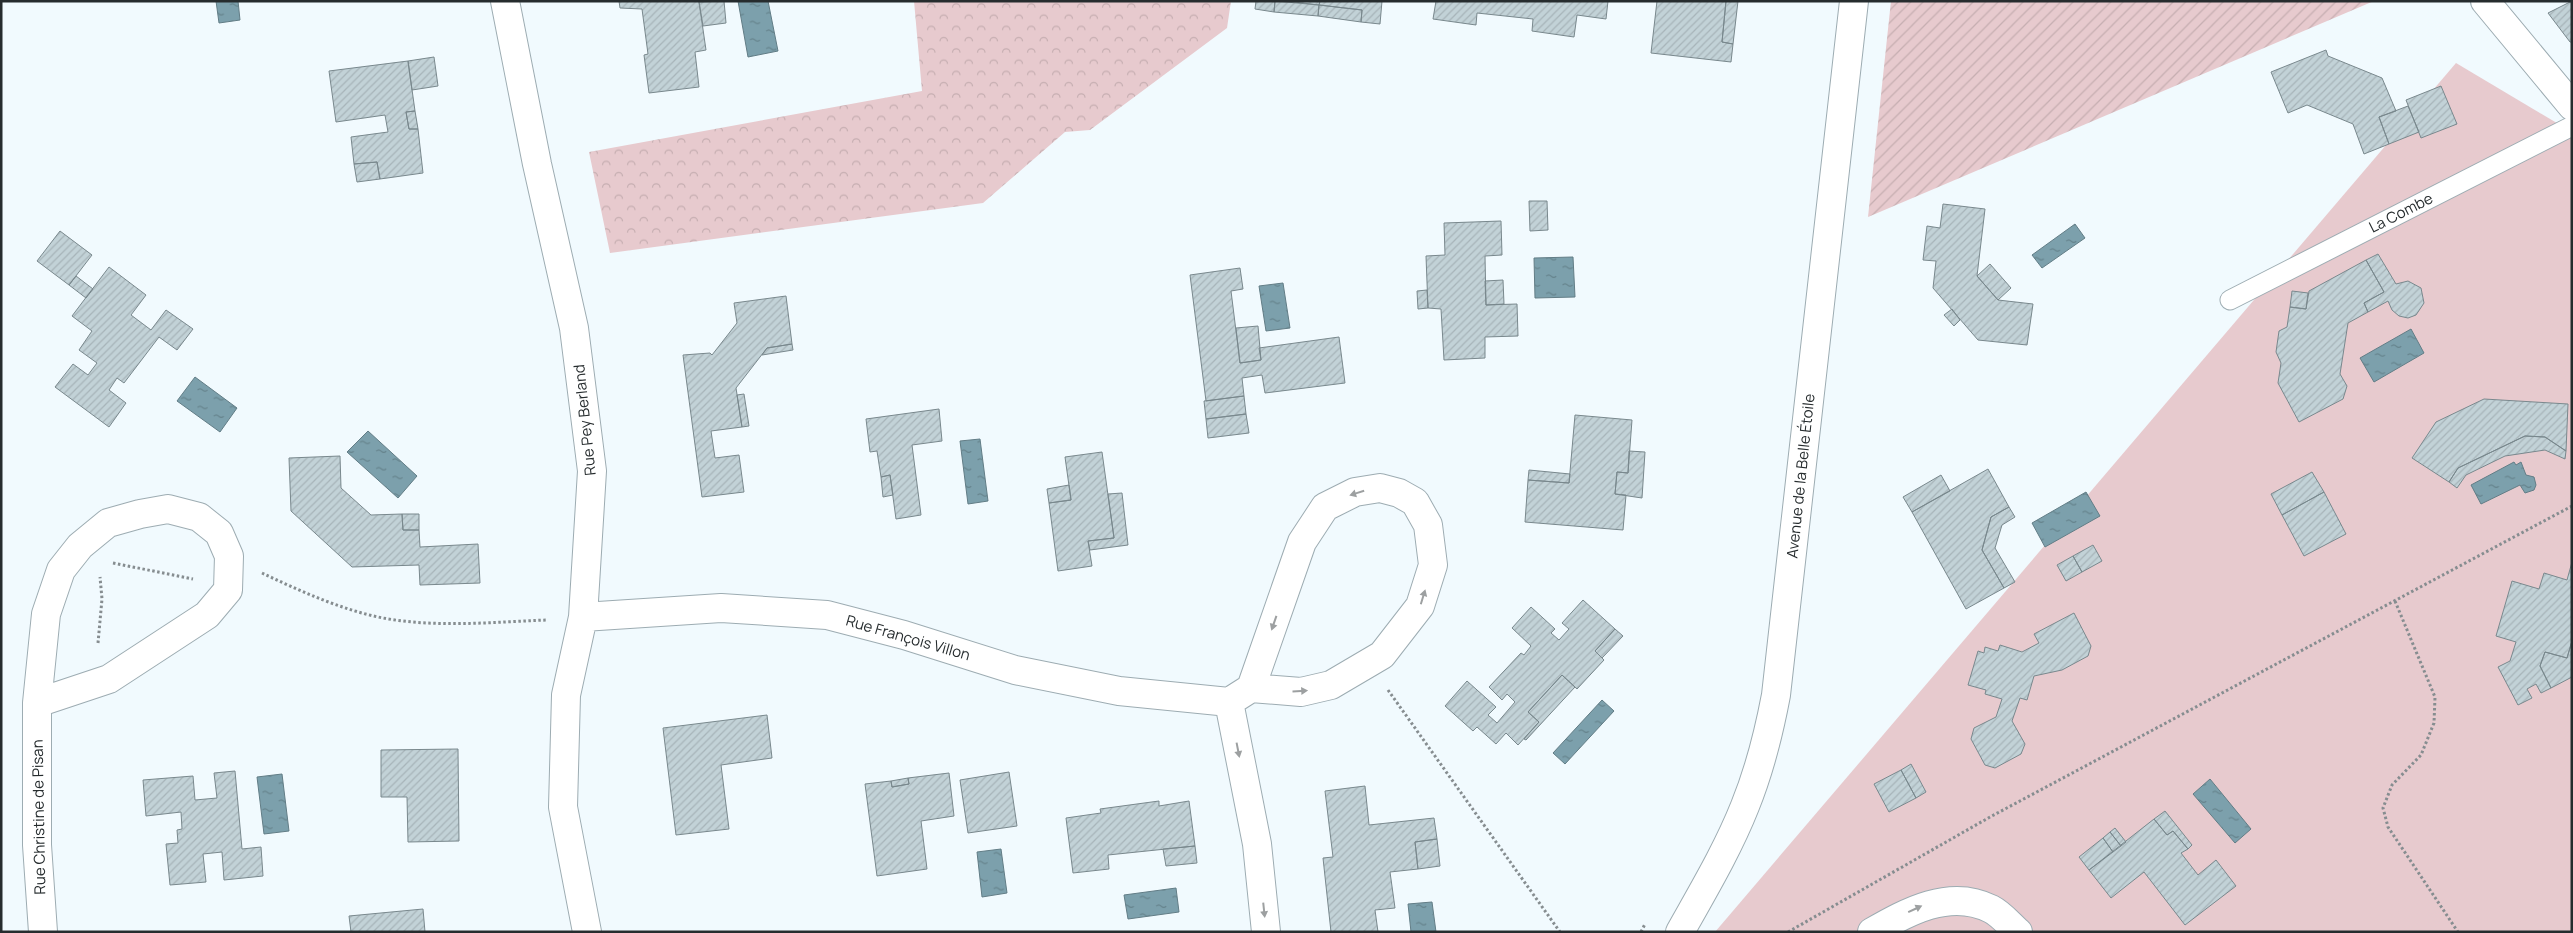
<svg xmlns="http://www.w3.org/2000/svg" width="2573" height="933" font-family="Manrope,sans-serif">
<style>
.green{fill:#e7cace}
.forest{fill:url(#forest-crowns)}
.garden{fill:url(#garden-furrows)}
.water{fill:url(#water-ripples);stroke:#627d86}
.building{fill:url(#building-hatch);stroke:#79888d}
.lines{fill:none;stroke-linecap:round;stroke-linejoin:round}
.service-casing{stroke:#9dacb2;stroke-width:21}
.minor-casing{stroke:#9dacb2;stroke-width:30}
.path{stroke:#868d90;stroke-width:3;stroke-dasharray:2.5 2.5;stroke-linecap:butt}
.service{stroke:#fff;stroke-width:19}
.minor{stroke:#fff;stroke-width:28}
.oneway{fill:#9da0a1}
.labels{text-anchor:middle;stroke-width:4.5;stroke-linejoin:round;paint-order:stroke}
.street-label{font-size:15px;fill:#262c2e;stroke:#fff}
</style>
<defs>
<pattern id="forest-crowns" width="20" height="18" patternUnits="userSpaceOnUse" patternTransform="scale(1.25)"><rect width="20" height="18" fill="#e7cace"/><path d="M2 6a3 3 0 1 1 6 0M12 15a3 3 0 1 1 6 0" fill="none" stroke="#c6aeb1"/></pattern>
<pattern id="garden-furrows" width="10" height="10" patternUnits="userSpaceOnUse" patternTransform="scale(1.25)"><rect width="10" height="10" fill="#e7cace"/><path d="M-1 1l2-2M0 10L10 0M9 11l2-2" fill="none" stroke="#c6aeb1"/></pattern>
<pattern id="water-ripples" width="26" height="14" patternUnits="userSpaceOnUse" patternTransform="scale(1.25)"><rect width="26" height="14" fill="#7ca0ac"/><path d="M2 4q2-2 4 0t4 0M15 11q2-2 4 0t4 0" fill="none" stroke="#65838c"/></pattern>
<pattern id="building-hatch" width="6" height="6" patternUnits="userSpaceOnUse" patternTransform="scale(1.25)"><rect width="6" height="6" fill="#c2d2d7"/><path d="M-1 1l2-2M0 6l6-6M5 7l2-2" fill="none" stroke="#a7b4b9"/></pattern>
</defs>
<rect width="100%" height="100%" fill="#f1fafe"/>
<!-- green -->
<path class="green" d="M2456,63L2572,132V932H1715Z"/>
<!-- forest -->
<path class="forest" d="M914,1H1231L1227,28L1090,130L1065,132L983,203L610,253L589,152L922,91Z"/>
<!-- garden -->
<path class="garden" d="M1891,1H2374L1868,217Z"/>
<!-- water -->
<path class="water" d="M216,1H238L240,20L219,23Z
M738,1H768L778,51L748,57Z
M2075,224L2085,238L2042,268L2032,255Z
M1573,257L1575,297L1535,298L1534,258Z
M1283,283L1290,328L1266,331L1259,286Z
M2411,329L2424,353L2374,382L2360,358Z
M195,377L237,408L220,432L177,401Z
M368,431L417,476L398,498L347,452Z
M980,439L988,501L968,504L960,441Z
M2514,462L2516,465L2521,462L2526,475L2534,477L2536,485L2534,490L2525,493L2520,485L2481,504L2471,485Z
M2086,492L2100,516L2045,547L2032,523Z
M1602,700L1614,711L1565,764L1553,753Z
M282,774L289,831L264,834L257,777Z
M2210,779L2251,829L2235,843L2193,794Z
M1001,849L1007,893L982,897L977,852Z
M1176,888L1179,912L1128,919L1124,895Z
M1432,902L1436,932H1411L1408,904Z"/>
<!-- building -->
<path class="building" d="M619,1H702L699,2L706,50L695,52L699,87L649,93L644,55L648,54L642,9L620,8Z
M724,1L726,23L703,26L699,2Z
M1256,1H1275L1274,12L1255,9Z
M1275,1L1319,5L1318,16L1274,12Z
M1286,1H1320L1319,5Z
M1320,1H1382L1380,24L1361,22L1362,10L1319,5Z
M1436,1H1608L1606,19L1577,15L1574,37L1532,31L1533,19L1477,13L1476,25L1433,19Z
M1657,1H1726L1722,42L1733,44L1731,62L1651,53Z
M1726,1H1738L1733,44L1722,42Z
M2572,1V42H2570L2548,13Z
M1319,5L1362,10L1361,22L1318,16Z
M2326,50L2328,56L2382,78L2396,111L2379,117L2389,144L2364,154L2353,124L2307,105L2288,113L2271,72Z
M434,57L438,86L412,90L408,61Z
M408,61L415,111L406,112L409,129H418L423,173L380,179L377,162L354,164L351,137L388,132L385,115L336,122L329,71Z
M2441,86L2457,124L2421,138L2406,100Z
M2408,106L2419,132L2389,144L2379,117Z
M415,111L418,129H409L406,112Z
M377,162L380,179L357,182L354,164Z
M1529,201H1547L1548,230L1530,231Z
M1943,204L1985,209L1977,276L1998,300L2033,304L2027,345L1978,340L1933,288L1936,261L1923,260L1927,226L1940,228Z
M1501,221L1502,255L1485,256L1486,305L1517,304L1518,336L1485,337V358L1444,360L1441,309L1428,308L1426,256L1445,255L1444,223Z
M60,231L92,255L69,285L37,261Z
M2378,254L2396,284L2408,281L2421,288L2424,303L2416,315L2408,318L2399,316L2392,310L2388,301L2368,312L2364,303L2384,292L2366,260Z
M2366,260L2384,292L2364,303L2368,312L2348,323L2340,374L2347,386L2343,399L2299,422L2278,383L2281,363L2276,352L2279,331L2287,327L2290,307L2306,309L2309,291Z
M1990,264L2011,288L1998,300L1977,276Z
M109,267L146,295L131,315L151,330L166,310L193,329L177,350L159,337L124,383L117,378L109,390L126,403L109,427L55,387L73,364L88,375L97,363L79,350L92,331L72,316Z
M1240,268L1243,289L1231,291L1240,363L1261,360L1259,348L1339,337L1345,383L1265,393L1262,375L1242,378L1244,396L1206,401L1190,275Z
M76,276L93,289L86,298L69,285Z
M1503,280L1504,304L1486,305L1485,281Z
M1427,290L1428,308L1418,309L1417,291Z
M2292,291L2308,293L2306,309L2290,307Z
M786,296L792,344L767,348L736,388L742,427L711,431L715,458L739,455L744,492L702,497L683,355L710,353L712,355L737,323L734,303Z
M1952,309L1960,320L1954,326L1944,315Z
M1258,326L1261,360L1240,363L1236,328Z
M792,344L793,350L762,355L767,348Z
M744,394L749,426L742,427L737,395Z
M1244,396L1246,414L1206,419L1204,401Z
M2484,399L2568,404L2566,451L2545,437L2525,436L2458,468L2449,482L2412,458L2436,422Z
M939,409L942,441L912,445L921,515L896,519L890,475L881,477L877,451L870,452L866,419Z
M1246,414L1249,433L1208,438L1206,419Z
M1575,415L1632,420L1628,473L1617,472L1615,494L1626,495L1623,530L1525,522L1528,480L1569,483Z
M2525,436L2545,437L2566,451L2565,459L2545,450L2505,456L2466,475L2457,488L2449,482L2458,468Z
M1629,451L1645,452L1642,498L1615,494L1617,472L1628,473Z
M1102,452L1114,538L1088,541L1092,566L1058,571L1049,503L1071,500L1065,457Z
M340,456L341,488L371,515L402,514L403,530H419L420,547L478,544L480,583L420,585L419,565L352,567L291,511L289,458Z
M1988,469L2009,507L1991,517L1982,550L2004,588L1966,609L1912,512Z
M1529,470L1570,474L1569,483L1528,480Z
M2312,472L2324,492L2282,515L2271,494Z
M890,475L893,495L883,497L881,477Z
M1941,475L1950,491L1912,512L1903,497Z
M1069,485L1071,500L1049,503L1047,489Z
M2324,492L2346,534L2304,556L2282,515Z
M1122,493L1128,545L1090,550L1088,541L1114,538L1108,494Z
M2009,507L2015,517L2002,525L1995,548L2015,582L2004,588L1982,550L1991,517Z
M402,514H419V530H403Z
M2093,545L2102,561L2082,572L2073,556Z
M2073,556L2082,572L2066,581L2057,565Z
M2572,562V641L2567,658L2545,652L2540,666L2551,688L2541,693L2536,684L2527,689L2532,698L2518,705L2498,667L2510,661L2516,642L2496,636L2512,581L2539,589L2544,573L2567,580Z
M1583,600L1615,629L1595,651L1604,660L1577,689L1562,675L1528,712L1539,722L1518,745L1506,733L1496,744L1477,727L1473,731L1445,706L1467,681L1496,707L1488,715L1497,723L1515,702L1507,694L1502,700L1489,687L1521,653L1524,655L1531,646L1512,628L1531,607L1555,629L1551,633L1559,640L1569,629L1562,623Z
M2074,613L2091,646L2088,656L2062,670L2034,676L2027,700L2020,698L2012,721L2025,744L2021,754L1995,768L1985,765L1971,739L1974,728L1996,717L2002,699L1985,694L1986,690L1968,685L1978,651L1984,653L1985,647L1998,651L2000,645L2022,652L2039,643L2034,634Z
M1615,629L1623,636L1602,658L1595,651Z
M2572,641V677L2551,688L2540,666L2545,652L2567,658Z
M1562,675L1575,687L1526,740L1524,739L1539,722L1528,712Z
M767,715L772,758L721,765L729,829L676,835L663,728Z
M458,749L459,841L408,842L407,797H381V750Z
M1911,764L1926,792L1916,798L1901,770Z
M1901,770L1916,798L1889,812L1874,784Z
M235,771L242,849L261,847L263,876L224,880L222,852L203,854L206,882L170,885L166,844L178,843L177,830L182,829L181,812L146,816L143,780L193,776L195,800L217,798L214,773Z
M1009,772L1017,826L968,833L960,780Z
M949,773L954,816L921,821L927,869L877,876L865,784L891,781L892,787L909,784L908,778Z
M908,778L909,784L892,787L891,781Z
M1365,786L1369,825L1434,818L1437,839L1415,842L1418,869L1390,872L1395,908L1375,910L1378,932H1331L1323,858L1333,857L1325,791Z
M1159,801V806L1189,801L1195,846L1108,855L1109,869L1073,873L1066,818L1101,813L1100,809Z
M2165,811L2192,845L2188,849L2173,831L2167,835L2154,819Z
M2154,819L2167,835L2173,831L2188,849L2181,853L2198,875L2216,860L2236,886L2185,925L2144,872L2111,898L2089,870Z
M2115,828L2126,842L2121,846L2110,832Z
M2110,832L2121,846L2113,852L2103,838Z
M2103,838L2113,852L2089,870L2079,857Z
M1437,839L1440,866L1418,869L1415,842Z
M1195,846L1197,863L1166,866L1163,849Z
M423,909L425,932H351L349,916Z"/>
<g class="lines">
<!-- service casing -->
<g class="service-casing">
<path id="service" d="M2230,300L2572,126"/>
</g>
<!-- minor casing -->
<g class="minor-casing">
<path id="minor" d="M505,1L537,164L574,328L592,471L583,617L566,695L563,807L587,932
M2485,1L2572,106
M583,617L721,608L827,615L904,635L1015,670L1119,691L1229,702L1251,688L1301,692L1331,685L1382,655L1420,606L1433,565L1428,525L1415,502L1399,493L1380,488L1355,492L1325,507L1302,542L1251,688
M1229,702L1257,844L1266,932
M37,703L109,679L207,615L228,590L229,556L219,533L199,517L168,509L140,514L108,523L80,546L61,570L46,614L37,703V845L43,932
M1680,932C1703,891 1728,849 1745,806C1760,769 1769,732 1776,695L1854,1
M1872,932C1907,912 1950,888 1991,909C2001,914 2010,925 2018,932"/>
</g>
<!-- path -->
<path class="path" d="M113,563L193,579
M262,573C300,591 342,610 383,618C436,628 494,622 547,620
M2395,601L2435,697L2434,723L2421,755L2392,785L2383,808L2388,827L2458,932
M98,643L102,599L100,577
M1388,690L1560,932
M1641,932L1645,924
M1788,932L1990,817L2572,506"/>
<!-- service -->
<use href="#service" class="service"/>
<!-- minor -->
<use href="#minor" class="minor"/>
</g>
<!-- one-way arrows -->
<defs><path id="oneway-solid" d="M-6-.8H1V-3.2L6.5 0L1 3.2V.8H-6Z" transform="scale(1.25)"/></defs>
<g class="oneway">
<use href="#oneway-solid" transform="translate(1357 493) rotate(163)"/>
<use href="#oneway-solid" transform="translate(1423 597) rotate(-73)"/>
<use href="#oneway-solid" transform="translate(1274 623) rotate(109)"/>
<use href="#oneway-solid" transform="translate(1300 691) rotate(-3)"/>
<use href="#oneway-solid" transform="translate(1238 750) rotate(79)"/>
<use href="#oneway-solid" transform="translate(1915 909) rotate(-25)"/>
<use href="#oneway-solid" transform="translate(1264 910) rotate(84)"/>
</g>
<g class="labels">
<!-- street labels -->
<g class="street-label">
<text transform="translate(2401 213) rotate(-27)" y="5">La Combe</text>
<text transform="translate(585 420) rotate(-96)" y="5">Rue Pey Berland</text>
<text transform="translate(1801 476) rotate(-84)" y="5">Avenue de la Belle Étoile</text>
<text transform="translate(908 638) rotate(16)" y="5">Rue François Villon</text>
<text transform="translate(39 817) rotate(-91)" y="5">Rue Christine de Pisan</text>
</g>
</g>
<!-- border -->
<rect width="2573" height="933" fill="none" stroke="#262c2e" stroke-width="5"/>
</svg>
